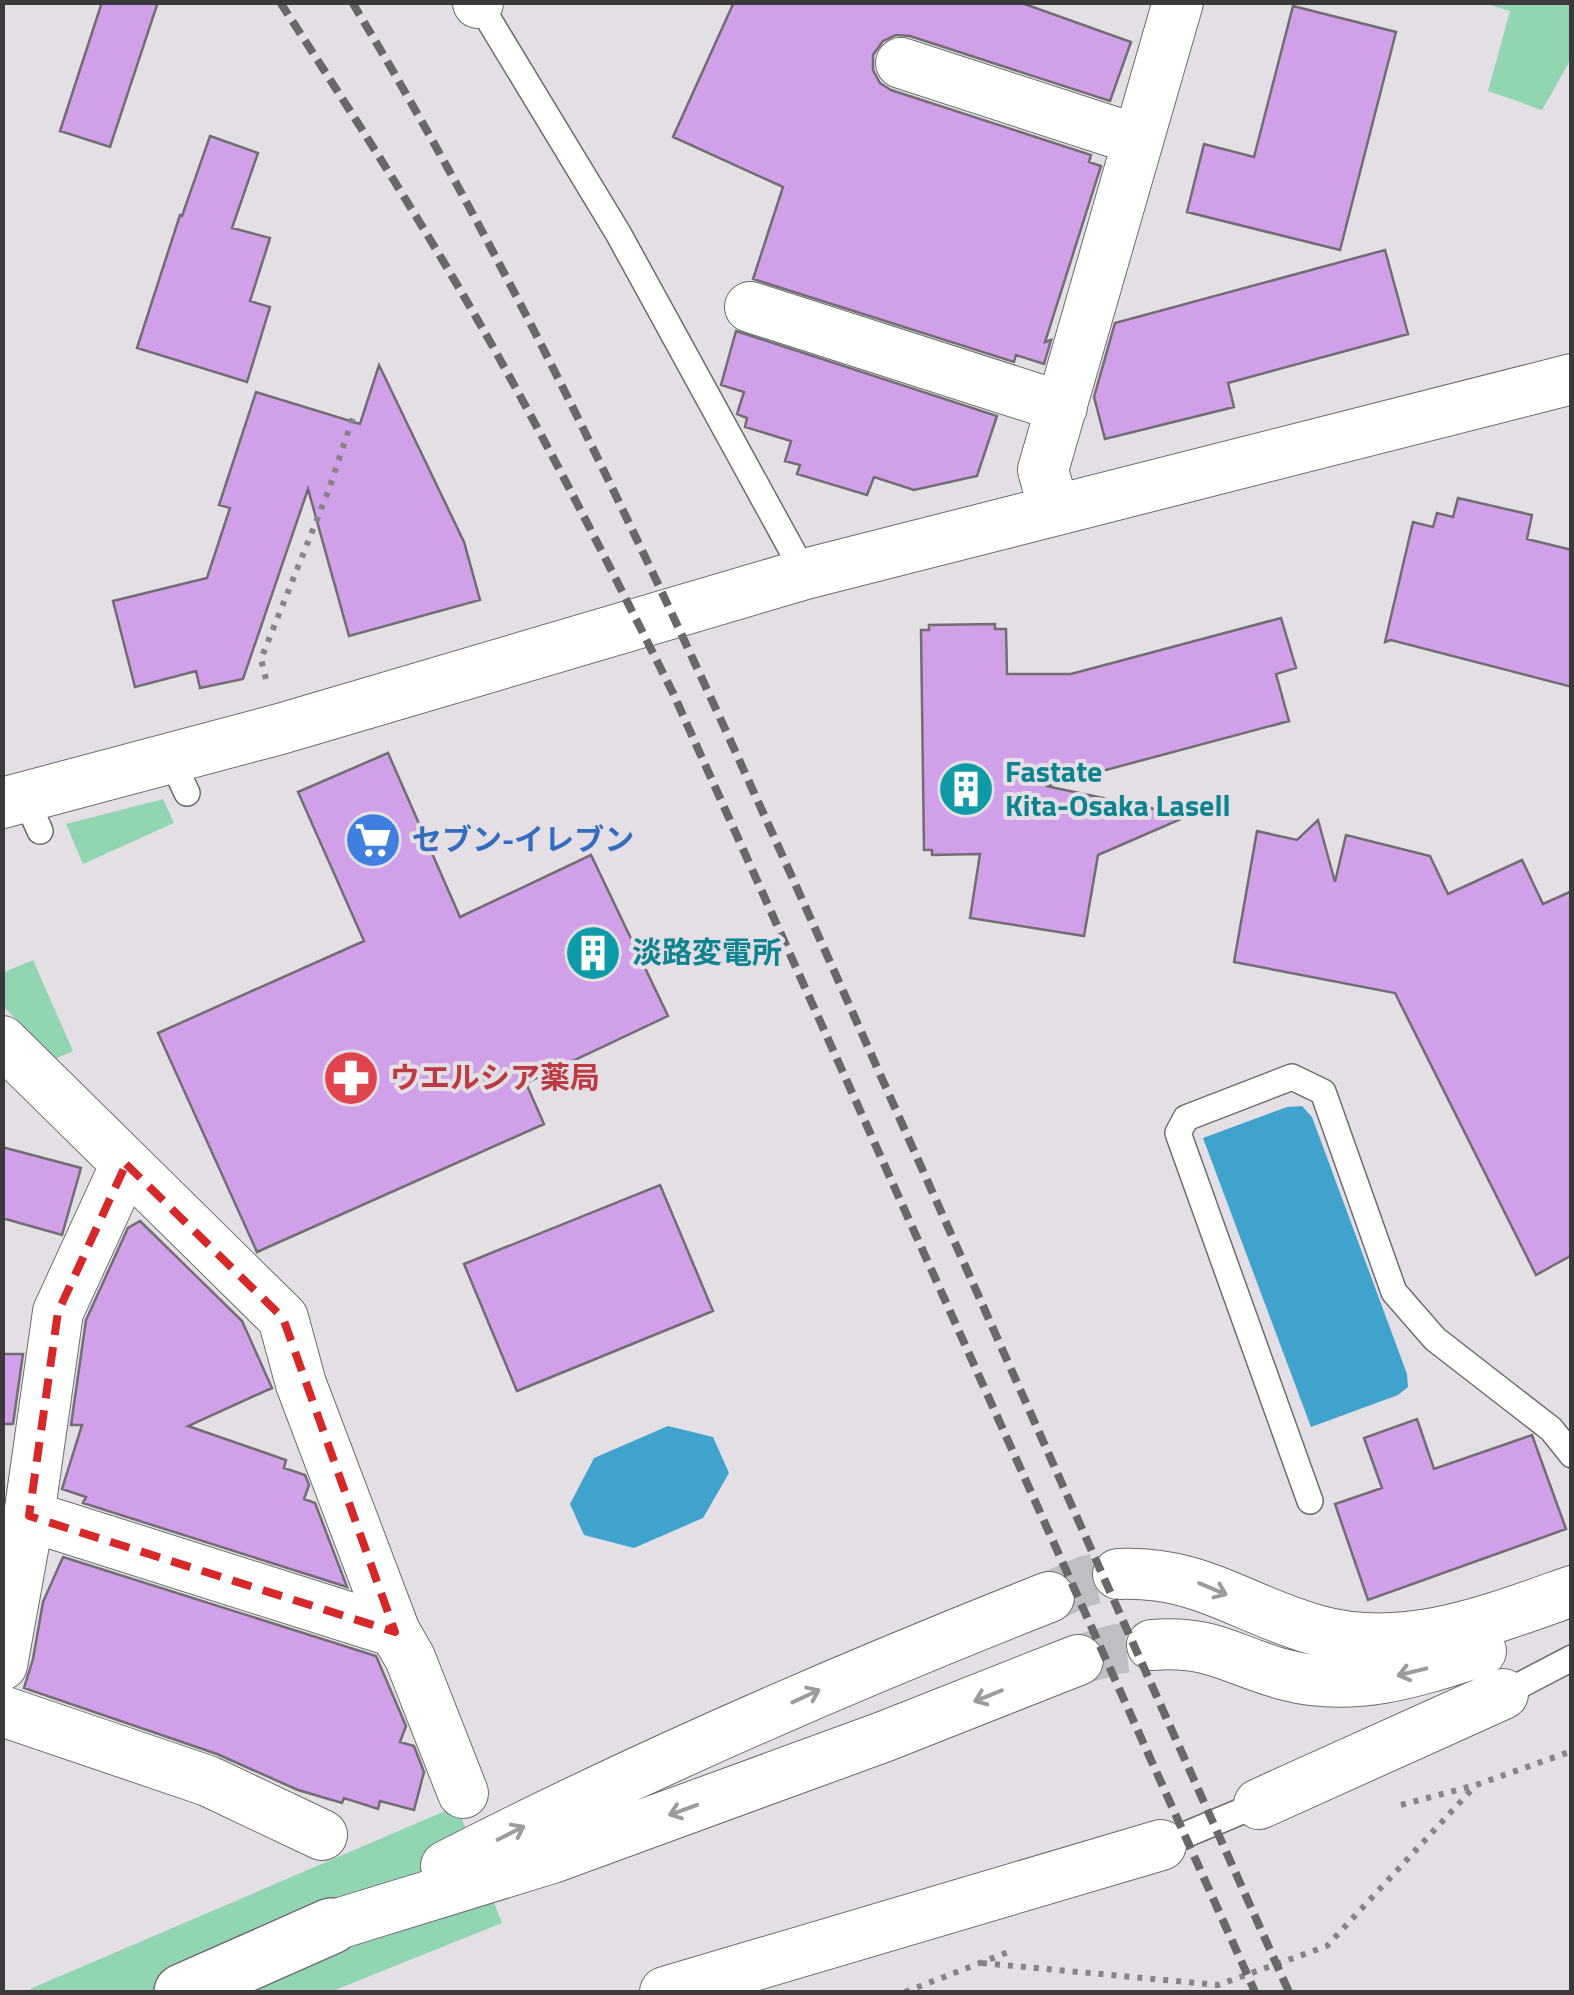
<svg xmlns="http://www.w3.org/2000/svg" width="1574" height="1995" font-family="'Titillium Web','Noto Sans JP',sans-serif">
<style>
.green{fill:#91d6b0}
.water{fill:#3fa3ce}
.building{fill:#d0a1e8;stroke:#716d72;stroke-width:2.5}
.lines{fill:none;stroke-linecap:round;stroke-linejoin:round}
.street-tunnel{stroke:#c1bec3;stroke-width:50;stroke-dasharray:50 25;stroke-linecap:butt}
.lane-casing{stroke:#6f6b70;stroke-width:28}
.street-casing{stroke:#6f6b70;stroke-width:52}
.secondary-casing{stroke:#6f6b70;stroke-width:58}
.path{stroke:#878488;stroke-width:6;stroke-dasharray:5 8;stroke-linecap:butt}
.lane{stroke:#fff;stroke-width:25}
.street{stroke:#fff;stroke-width:50}
.secondary{stroke:#fff;stroke-width:55}
.rail{stroke:#6a676a;stroke-width:8;stroke-dasharray:15 8;stroke-linecap:butt}
.oneway{stroke:#9d9c9d}
.marked{fill:none;stroke:#d62828;stroke-width:8;stroke-dasharray:20 12;stroke-linejoin:round}
.labels{text-anchor:middle;stroke-width:8;stroke-linejoin:round;paint-order:stroke}
.culture-label{font-size:30px;font-weight:bold;fill:#0d838f;stroke:#e3dfe5;text-anchor:start}
.shop-label{font-size:30px;font-weight:bold;fill:#366cbe;stroke:#e3dfe5;text-anchor:start}
.health-label{font-size:30px;font-weight:bold;fill:#be3a42;stroke:#e3dfe5;text-anchor:start}
</style>
<rect width="100%" height="100%" fill="#e3dfe5"/>
<!-- green -->
<path class="green" d="M1484,3H1571V59L1542,110L1488,91L1510,11Z
M163,799L174,823L83,864L66,824Z
M33,960L73,1051L55,1059L3,1006L2,973Z
M457,1806L502,1923L330,1992H31L30,1989Z"/>
<!-- water -->
<path class="water" d="M1302,1106L1312,1117L1407,1374L1408,1387L1398,1395L1311,1427L1203,1138L1287,1107Z
M668,1426L713,1437L729,1473L703,1518L634,1548L584,1535L570,1504L594,1458Z"/>
<!-- building -->
<path class="building" d="M102,2H158L110,147L60,131Z
M734,2H1019L1131,42L1110,101L910,36L896,35L883,41L873,55V70L880,83L891,90L1091,155L1089,162L1101,166L1045,342L1051,340L1044,364L1016,355L1014,362L753,279L783,187L673,137Z
M1293,6L1396,32L1340,250L1187,212L1204,144L1254,157Z
M210,136L258,153L232,228L270,238L250,301L270,307L247,382L137,348L180,215L182,216Z
M1385,250L1408,334L1228,383L1234,407L1105,439L1094,397L1115,323Z
M736,331L997,416L977,476L914,490L874,477L867,495L797,474L800,465L785,461L791,441L745,427L747,418L737,414L744,392L721,385Z
M379,365L464,542L480,600L349,636L308,489L243,679L200,688L196,671L135,687L113,601L207,578L230,508L219,505L256,392L360,424Z
M1458,498L1532,515L1527,539L1572,550V687L1391,640L1385,642L1413,522L1433,527L1437,513L1453,517Z
M1281,618L1296,668L1276,674L1289,721L1046,786L1188,816L1098,855L1084,936L970,918L980,854L932,855V850H924L921,630H929V625L995,624V629H1006L1007,674H1071Z
M388,753L460,917L591,855L668,1016L526,1083L544,1124L257,1252L158,1033L364,941L298,792Z
M1318,820L1335,882L1346,835L1430,856L1448,894L1522,860L1543,904L1572,891V1255L1536,1275L1395,993L1234,962L1257,831L1297,840Z
M2,1147L81,1168L62,1235L2,1218Z
M660,1185L713,1311L517,1391L464,1264Z
M140,1221L242,1321L272,1388L188,1426L286,1460L284,1468L305,1475L309,1485L304,1499L315,1503L347,1587L83,1503L86,1497L62,1489L82,1425H71L86,1320L128,1228Z
M2,1354H23L13,1424H2Z
M1417,1419L1434,1469L1532,1435L1566,1529L1368,1600L1335,1504L1382,1488L1364,1438Z
M63,1557L376,1656L406,1726L400,1742L414,1746L424,1772L414,1810L380,1801L378,1809L344,1798L342,1803L298,1790L217,1754L24,1688L33,1659L43,1602Z"/>
<g class="lines">
<!-- street-tunnel -->
<path class="street-tunnel" d="M1049,1597L1085,1581L1118,1574
M1078,1660L1117,1649L1152,1645"/>
<!-- lane casing -->
<g class="lane-casing">
<path id="lane" d="M478,2L618,233L805,574
M171,759L187,793
M25,797L40,831
M1310,1501L1178,1133L1186,1118L1292,1077L1323,1092L1394,1292L1435,1339L1551,1429L1572,1455
M1503,1694L1572,1658
M1161,1845L1242,1811"/>
</g>
<!-- street casing -->
<g class="street-casing">
<path id="street" d="M478,3V2
M901,63L1138,140
M750,307L1062,407
M1054,509L1043,470L1178,2
M2,803L280,729L805,574L1572,379
M2,1041L283,1318L301,1384L395,1632L410,1658L463,1793
M29,1516L395,1632
M1118,1574C1202,1571 1241,1609 1316,1630C1404,1655 1490,1620 1572,1591
M1152,1645C1213,1640 1232,1661 1286,1675C1354,1693 1416,1672 1481,1651
M2,1665L29,1516L58,1312L126,1164
M2,1711L208,1781L322,1835
M1259,1804L1503,1694
M446,1866C642,1765 844,1678 1049,1597
M331,1926L552,1858L883,1737L1078,1660
M665,1992L1161,1845"/>
</g>
<!-- secondary casing -->
<g class="secondary-casing">
<path id="secondary" d="M182,1992L331,1926"/>
</g>
<!-- path -->
<path class="path" d="M266,679L261,659L328,492L355,411
M1401,1805L1476,1785L1572,1751
M982,1963L1218,1985L1327,1946L1476,1785
M905,1992L1011,1951"/>
<!-- lane -->
<use href="#lane" class="lane"/>
<!-- street -->
<use href="#street" class="street"/>
<!-- secondary -->
<use href="#secondary" class="secondary"/>
<!-- rail -->
<path class="rail" d="M280,2C350,110 420,219 484,331C551,449 612,571 673,693L1255,1992
M352,2C541,315 690,649 839,982C989,1319 1138,1656 1289,1992"/>
</g>
<!-- one-way arrows -->
<defs><path id="oneway-shaft" d="M-6 0H5M1.5-3L5.5 0L1.5 3" fill="none" stroke-width="1.6" stroke-linecap="round" stroke-linejoin="round" transform="scale(2.5)"/></defs>
<g class="oneway">
<use href="#oneway-shaft" transform="translate(1213 1589) rotate(23)"/>
<use href="#oneway-shaft" transform="translate(1412 1672) rotate(166)"/>
<use href="#oneway-shaft" transform="translate(806 1696) rotate(-25)"/>
<use href="#oneway-shaft" transform="translate(988 1696) rotate(158)"/>
<use href="#oneway-shaft" transform="translate(683 1810) rotate(160)"/>
<use href="#oneway-shaft" transform="translate(511 1833) rotate(-27)"/>
</g>
<!-- marked area -->
<path class="marked" d="M126,1164L283,1318L395,1632L29,1516L58,1312Z"/>
<!-- icons -->
<defs>
<g id="building-disc" transform="scale(2.875)"><circle r="9.5" fill="#0f9aa8" stroke="#e3dfe5"/><path d="M-4-6H4V6H1V3H-1V6H-4ZM-2.5-4.3h1.7v1.8h-1.7ZM.8-4.3h1.7v1.8H.8ZM-2.5-1h1.7V.8h-1.7ZM.8-1h1.7V.8H.8Z" fill="#fff"/></g>
<g id="supermarket-disc" transform="scale(2.875)"><circle r="9.5" fill="#3f7fe0" stroke="#e3dfe5"/><path d="M-6-5.5h2.5l.6 2H6L4.5 2H-2.5L-4.4-4H-6ZM-1.5 3.2a1.3 1.3 0 1 0 .1 0ZM3 3.2a1.3 1.3 0 1 0 .1 0Z" fill="#fff"/></g>
<g id="pharmacy-disc" transform="scale(2.875)"><circle r="9.5" fill="#e0444e" stroke="#e3dfe5"/><path d="M-2-6h4v4h4v4h-4v4h-4v-4h-4v-4h4Z" fill="#fff"/></g>
</defs>
<g fill-rule="evenodd">
<use href="#building-disc" x="966" y="789"/>
<use href="#supermarket-disc" x="373" y="840"/>
<use href="#building-disc" x="593" y="953"/>
<use href="#pharmacy-disc" x="351" y="1078"/>
</g>
<g class="labels">
<!-- culture labels -->
<g class="culture-label">
<text x="1005" y="782">Fastate<tspan x="1005" dy="34">Kita-Osaka Lasell</tspan></text>
<text x="632" y="963">淡路変電所</text>
</g>
<!-- shop labels -->
<g class="shop-label">
<text x="412" y="850">セブン-イレブン</text>
</g>
<!-- health labels -->
<g class="health-label">
<text x="390" y="1088">ウエルシア薬局</text>
</g>
</g>
<!-- border -->
<rect width="1574" height="1995" fill="none" stroke="#3b393b" stroke-width="10"/>
</svg>
